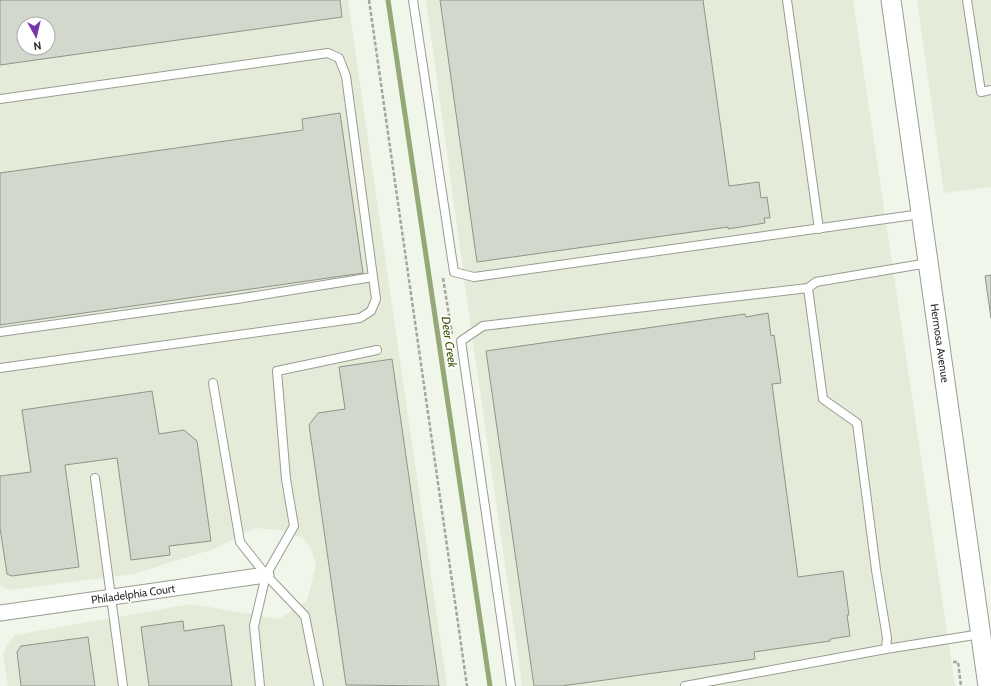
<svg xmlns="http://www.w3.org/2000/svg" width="991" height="686" font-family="Cabin,sans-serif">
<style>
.built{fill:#e4ecd9;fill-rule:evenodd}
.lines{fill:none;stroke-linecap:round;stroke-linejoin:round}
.stream{stroke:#94a977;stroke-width:5}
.building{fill:#d3d8cc;stroke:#8f9489;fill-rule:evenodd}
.service-casing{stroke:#989d92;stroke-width:10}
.minor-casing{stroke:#989d92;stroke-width:17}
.tertiary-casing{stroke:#989d92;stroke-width:21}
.path{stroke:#a3a79e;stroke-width:2.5;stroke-dasharray:4 2;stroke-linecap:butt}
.service{stroke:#fff;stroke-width:8}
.minor{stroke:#fff;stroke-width:15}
.tertiary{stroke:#fff;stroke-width:19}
.labels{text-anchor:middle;stroke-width:3.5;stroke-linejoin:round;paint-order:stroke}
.street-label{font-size:11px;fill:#2d2f2b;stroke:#fff}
.water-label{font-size:12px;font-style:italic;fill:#3f5707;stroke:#fff}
</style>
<rect width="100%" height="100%" fill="#f1f6ea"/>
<!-- built -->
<path class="built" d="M0,0H348L447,686H8L3,655L8,643L15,635L191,604L279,619L307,601L316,565L310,546L301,537L278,530L255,528L214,549L133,574L10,590L1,586L0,584ZM24,24H48V48H24Z
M426,0H853L955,686H522L518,655L474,350Z
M917,0H991V187L944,193Z"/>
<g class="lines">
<!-- stream -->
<path class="stream" d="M388,0L490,686"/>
</g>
<!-- building -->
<path class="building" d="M0,0H340L342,17L0,65ZM24,24H48V48H24Z
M440,0H703L729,186L759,182L761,198L767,197L770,218H764L765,223L728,229V227L477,262Z
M340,113L363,273L0,325V173L303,130L302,119Z
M991,275V318L985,276Z
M768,313L771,336L774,335L781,383L772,384L798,577L843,571L849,615H847L850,636L830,639V641L754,652L755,659L562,686H534L486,351L745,314L746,317Z
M392,359L439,686L346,685L309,425L318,413L345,409L339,367Z
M152,391L159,434L184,430L197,441L211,541L169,546L170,555L131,560L117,458L65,465L79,567L12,576L7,574L0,528V476L31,472L22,410Z
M183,621L184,631L224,625L232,686H149L141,627Z
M88,637L95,686H21L17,652L21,646Z"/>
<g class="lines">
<!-- service casing -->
<g class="service-casing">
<path id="service" d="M413,0L454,272L474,277L921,214
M787,0L819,229
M967,0L981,92L991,90
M0,99L328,53L339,58L346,76L373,277
M0,332L237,299L373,277L376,299L371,311L360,318L0,368
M213,383L240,542L266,575L305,616L319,686
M95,478L123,686
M886,649L981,634
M260,686L254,626L266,575L294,526L286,479L277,371L377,350
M511,686L461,341L483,326L808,288L816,282L928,263
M685,686L886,649L887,638L876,570L857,423L823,399L808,288"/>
</g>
<!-- minor casing -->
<g class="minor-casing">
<path id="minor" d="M0,613L266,575"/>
</g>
<!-- tertiary casing -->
<g class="tertiary-casing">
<path id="tertiary" d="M891,0L988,686"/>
</g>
<!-- path -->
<path class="path" d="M369,0L467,686
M443,278L452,334
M953,662H958L961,686"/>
<!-- service -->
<use href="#service" class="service"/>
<!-- minor -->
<use href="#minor" class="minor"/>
<!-- tertiary -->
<use href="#tertiary" class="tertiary"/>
</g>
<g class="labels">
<!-- street labels -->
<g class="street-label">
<text transform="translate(940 343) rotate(82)" y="4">Hermosa Avenue</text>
<text transform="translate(133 594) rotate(-8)" y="4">Philadelphia Court</text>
</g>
<!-- water labels -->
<g class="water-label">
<text transform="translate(449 342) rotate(82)" y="4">Deer Creek</text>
</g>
</g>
<!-- north arrow -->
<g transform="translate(36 36) rotate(172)"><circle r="19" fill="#ffffff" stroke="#abacaa"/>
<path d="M0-3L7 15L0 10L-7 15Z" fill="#7635a9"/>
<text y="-6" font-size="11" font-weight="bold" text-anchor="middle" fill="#2d2f2b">N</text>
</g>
</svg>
